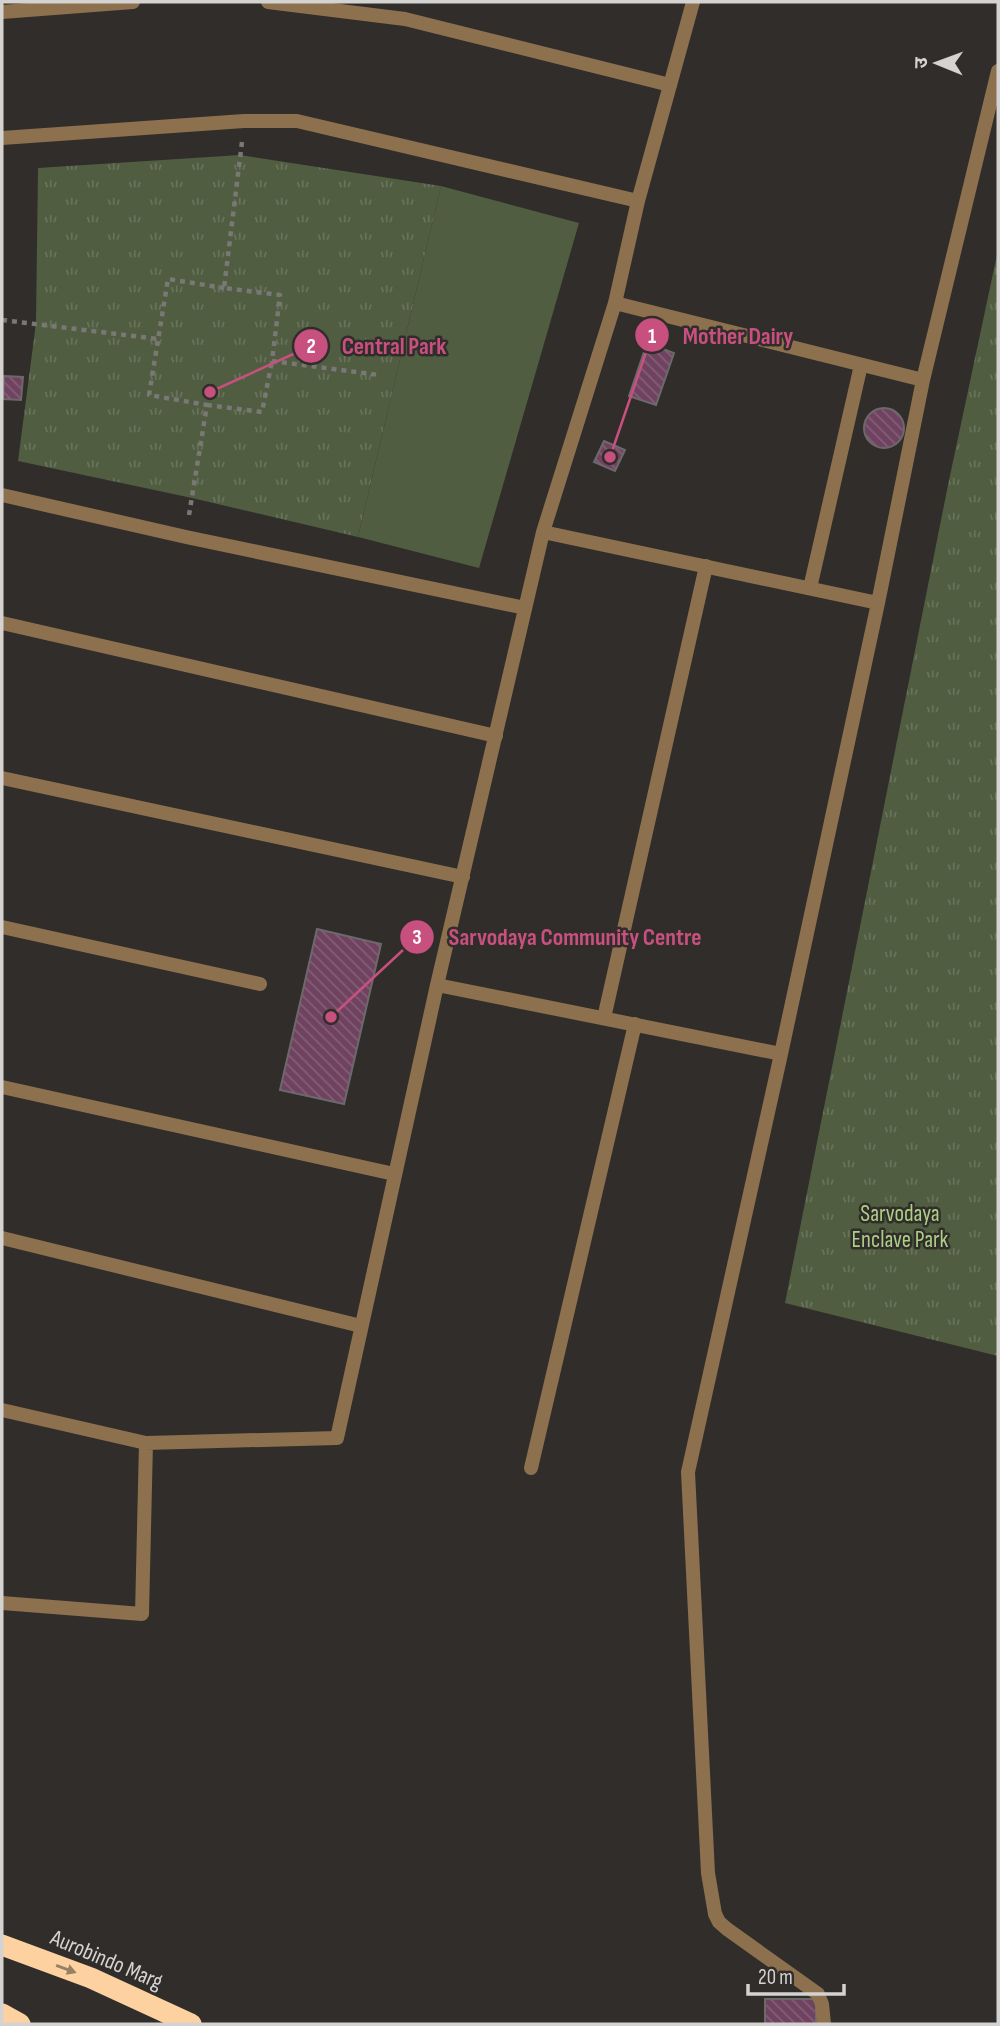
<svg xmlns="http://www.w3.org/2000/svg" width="1000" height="2026" font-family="'Sofia Sans Condensed','Noto Sans Devanagari',sans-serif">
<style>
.grass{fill:#505d40}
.park{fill:url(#park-tufts)}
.building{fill:url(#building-back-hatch);stroke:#6c696b;stroke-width:2}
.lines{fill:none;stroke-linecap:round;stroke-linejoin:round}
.path{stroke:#7a7876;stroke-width:4.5;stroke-dasharray:5 5;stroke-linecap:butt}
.lane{stroke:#8d704e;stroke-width:14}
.street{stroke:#8d704e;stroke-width:14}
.highway{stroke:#fdd2a0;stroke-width:21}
.oneway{fill:#968066}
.labels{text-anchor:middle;stroke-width:5;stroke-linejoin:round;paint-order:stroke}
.park-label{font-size:23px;fill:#aecf86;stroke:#302d2b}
.street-label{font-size:23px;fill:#d5d3d2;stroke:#302d2b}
.leader{fill:none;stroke:#c8507f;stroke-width:2.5}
.callout-dot{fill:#c8507f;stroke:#302d2b;stroke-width:2.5}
.mark-label{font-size:21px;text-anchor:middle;font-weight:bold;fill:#fff}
.callout-label{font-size:24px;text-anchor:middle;font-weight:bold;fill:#c8507f;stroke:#302d2b;stroke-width:5;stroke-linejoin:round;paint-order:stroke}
</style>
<defs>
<pattern id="park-tufts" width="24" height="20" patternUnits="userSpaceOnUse" patternTransform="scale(1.75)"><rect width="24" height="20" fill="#505d40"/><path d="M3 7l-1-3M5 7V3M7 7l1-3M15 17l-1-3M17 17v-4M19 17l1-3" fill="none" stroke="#68735b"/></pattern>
<pattern id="building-back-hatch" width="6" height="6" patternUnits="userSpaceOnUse" patternTransform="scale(1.75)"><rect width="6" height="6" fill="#6f4360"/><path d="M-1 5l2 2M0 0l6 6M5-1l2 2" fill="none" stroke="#835d76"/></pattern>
</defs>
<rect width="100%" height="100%" fill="#302d2b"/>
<!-- grass -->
<path class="grass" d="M441,186L579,223L479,568L358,537Z"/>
<!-- park -->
<path class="park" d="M240,155L441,186L358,537L192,498L18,461L36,323L38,168Z
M998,250V1356L785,1303L948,485Z"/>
<!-- building -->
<path class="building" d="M647,343L674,353L656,405L629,396Z
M4,376L23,377L21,400L3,399Z
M864 428a20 20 0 1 1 40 0a20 20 0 1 1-40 0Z
M604,441L625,450L615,471L594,462Z
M317,929L381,944L344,1104L280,1090Z
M765,1999H816V2024H765Z"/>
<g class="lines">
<!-- path -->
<path class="path" d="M242,142L224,288L280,295L272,361L379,375
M2,320L158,339
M207,405L262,412L272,361
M189,515L207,405L149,395L168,279L224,288"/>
<!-- lane -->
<path class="lane" d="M268,2L405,19L670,85
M2,12L133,2
M810,588L861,365
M2,623L496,736
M2,927L260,984
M604,1018L706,566
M2,1238L361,1326
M531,1468L635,1024"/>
<!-- street -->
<path class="street" d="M2,138L244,121H297L638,201
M615,303L923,380
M2,495L186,537L525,608
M543,532L878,603
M2,778L463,877
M437,985L781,1054
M2,1087L394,1174
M2,1410L146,1443L337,1438L437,985L543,532L615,303L638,201L693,2
M2,1603L142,1614L146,1443
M824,2024L822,2004L818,1994L727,1929L719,1922L715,1914L708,1873L688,1472L781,1054L878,603L923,380L998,71"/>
<!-- highway -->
<path class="highway" d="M2,1945L91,1978L191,2024
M2,2014L20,2024"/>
</g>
<!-- one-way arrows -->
<defs><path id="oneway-solid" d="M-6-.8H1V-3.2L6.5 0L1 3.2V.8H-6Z" transform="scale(1.75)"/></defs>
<use class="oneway" href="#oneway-solid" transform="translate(66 1969) rotate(20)"/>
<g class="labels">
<!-- park labels -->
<g class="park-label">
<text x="900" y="1221">Sarvodaya<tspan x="900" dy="26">Enclave Park</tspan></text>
</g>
<!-- street labels -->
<g class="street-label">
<text transform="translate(107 1959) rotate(23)" y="8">Aurobindo Marg</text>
</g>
</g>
<!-- callouts -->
<path class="leader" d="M610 457L652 335M210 392L311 346M331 1017L417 937"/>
<g class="callout-dot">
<circle cx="610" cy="457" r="7"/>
<circle cx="210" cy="392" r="7"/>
<circle cx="331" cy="1017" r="7"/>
<circle cx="652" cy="335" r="18"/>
<circle cx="311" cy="346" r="18"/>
<circle cx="417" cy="937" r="18"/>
</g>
<g class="mark-label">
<text x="652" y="343">1</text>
<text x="311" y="353">2</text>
<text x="417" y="944">3</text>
</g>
<g class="callout-label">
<text x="738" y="344">Mother Dairy</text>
<text x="394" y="354">Central Park</text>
<text x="575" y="945">Sarvodaya Community Centre</text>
</g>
<!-- border -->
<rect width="1000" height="2026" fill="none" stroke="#d5d3d2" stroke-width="7"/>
<!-- north arrow -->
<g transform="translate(937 63) rotate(271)" stroke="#302d2b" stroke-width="5" paint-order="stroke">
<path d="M0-5L12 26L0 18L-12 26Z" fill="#d5d3d2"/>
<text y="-10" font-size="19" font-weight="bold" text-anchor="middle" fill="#d5d3d2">उ</text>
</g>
<!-- scale -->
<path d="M748 1984v10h96v-10" fill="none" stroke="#d5d3d2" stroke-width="3.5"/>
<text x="758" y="1984" font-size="21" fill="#d5d3d2" stroke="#302d2b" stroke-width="5" paint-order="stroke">20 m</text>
</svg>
